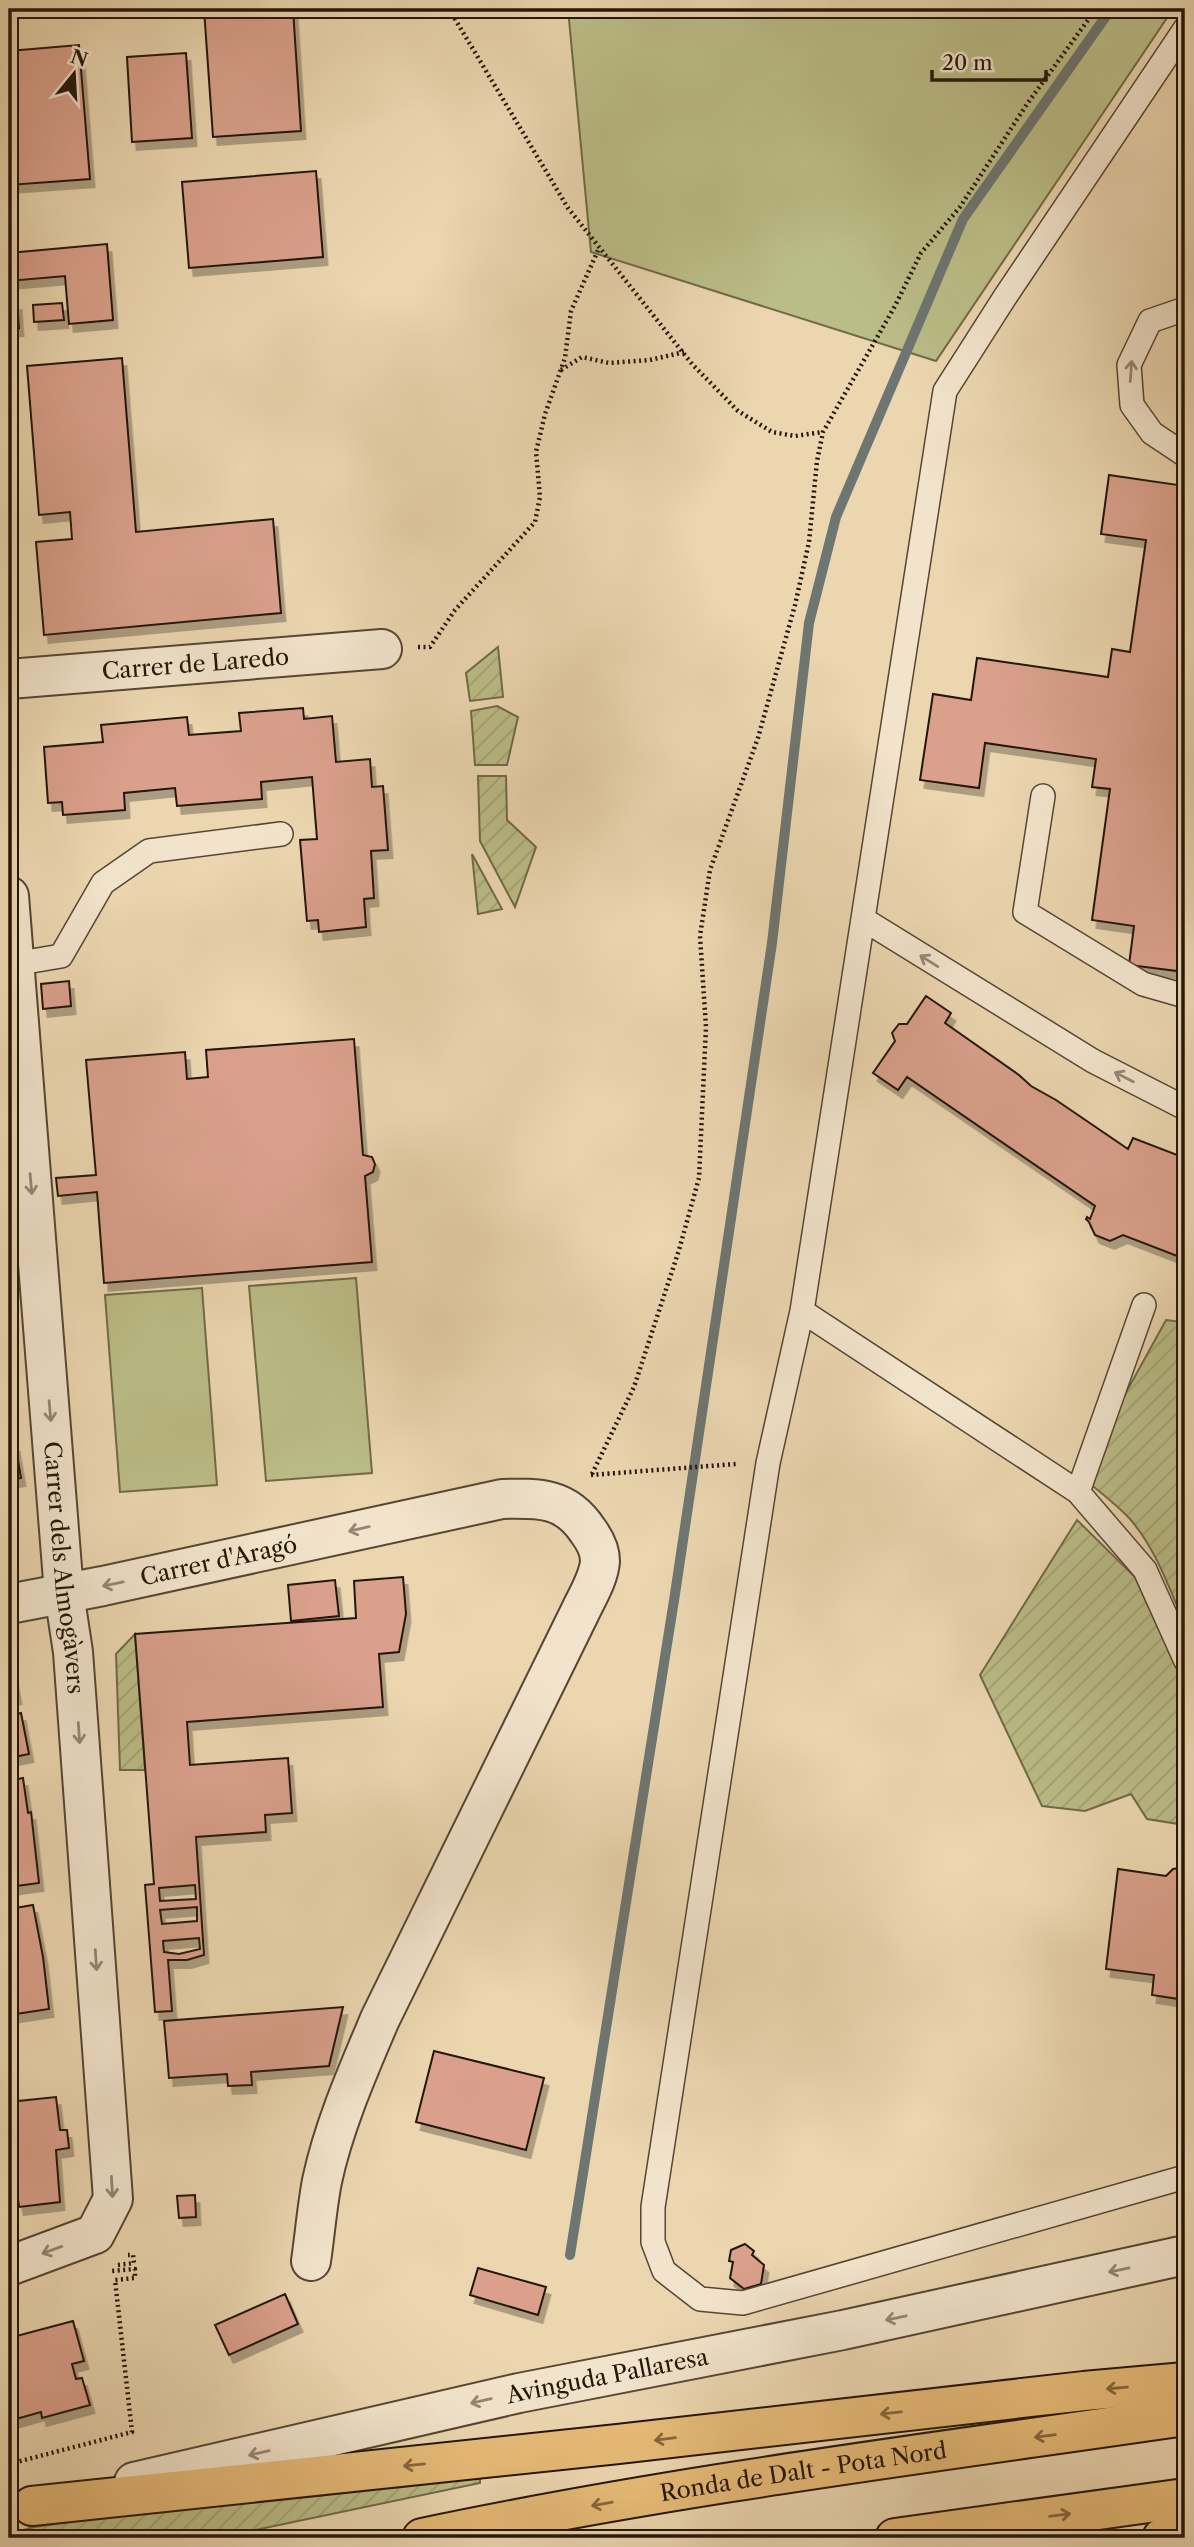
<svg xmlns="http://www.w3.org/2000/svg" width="1194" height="2547" font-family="'Libre Caslon Text',serif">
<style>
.grass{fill:#bbbd88;stroke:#706a48;stroke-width:2}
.garden{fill:url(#garden-furrows);stroke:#706a48;stroke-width:2}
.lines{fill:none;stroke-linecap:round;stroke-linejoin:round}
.stream{stroke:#6e7672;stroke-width:10}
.building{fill:#daa08c;stroke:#241609;stroke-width:2;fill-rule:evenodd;filter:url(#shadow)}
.lane-casing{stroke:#564633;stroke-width:26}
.street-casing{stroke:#564633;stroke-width:42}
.highway-casing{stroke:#241609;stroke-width:42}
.path{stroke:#241609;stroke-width:4.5;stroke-dasharray:2 3.5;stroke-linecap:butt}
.lane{stroke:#f2e4cc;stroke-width:23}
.street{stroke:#f2e4cc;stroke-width:38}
.highway{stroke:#e6bb78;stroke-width:38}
.oneway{stroke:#958774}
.oneway2{stroke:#856840}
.labels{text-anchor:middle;stroke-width:5;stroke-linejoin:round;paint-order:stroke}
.street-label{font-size:23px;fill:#241609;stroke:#f2e4cc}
</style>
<defs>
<pattern id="garden-furrows" width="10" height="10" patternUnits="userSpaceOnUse" patternTransform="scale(1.75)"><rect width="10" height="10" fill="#bbbd88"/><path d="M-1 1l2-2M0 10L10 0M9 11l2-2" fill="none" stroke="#a1a274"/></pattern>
<filter id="shadow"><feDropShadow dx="4.5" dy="8" stdDeviation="0" flood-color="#0004"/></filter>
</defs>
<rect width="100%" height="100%" fill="#ebd6b0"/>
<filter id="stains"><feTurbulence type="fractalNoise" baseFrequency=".00286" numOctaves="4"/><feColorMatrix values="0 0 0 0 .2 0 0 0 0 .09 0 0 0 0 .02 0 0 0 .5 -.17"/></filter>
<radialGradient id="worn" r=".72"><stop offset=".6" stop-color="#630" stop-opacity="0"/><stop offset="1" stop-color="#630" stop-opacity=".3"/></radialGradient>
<!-- grass -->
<path class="grass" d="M568,9H1173L936,361L591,252Z
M356,1278L372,1473L266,1481L249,1286Z
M202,1288L217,1485L120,1492L105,1295Z"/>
<!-- garden -->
<path class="garden" d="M498,647L503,697L470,701L466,673Z
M497,706L518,717L507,765H475L471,711Z
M478,776H506L507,820L536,847L515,907L480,841Z
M472,854L502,909L478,914Z
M1166,1320L1181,1322L1185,1320V1625C1170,1590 1156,1549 1130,1519C1115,1503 1098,1490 1080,1476Z
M1077,1520L1135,1577L1185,1687V1825L1147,1819L1131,1794L1085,1811L1042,1806L980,1675Z
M135,1634L145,1770H120L116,1654Z
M480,2467V2483L217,2538H9V2534L34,2527L321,2486Z"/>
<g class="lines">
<!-- stream -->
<path class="stream" d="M570,2255L675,1594L772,943L809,623L836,517L963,219L1111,9"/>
</g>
<!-- building -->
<path class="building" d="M204,9H293L301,131L213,137Z
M79,45L90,179L9,185V51Z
M186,53L192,138L132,142L127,57Z
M316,171L323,257L189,268L182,182Z
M107,244L113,320L69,324L65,276L9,281V253Z
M17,302L19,328L9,329V303Z
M62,303L64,320L34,322L33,305Z
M122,358L136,532L273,519L281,613L44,635L36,542L72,539L70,512L39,515L27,366Z
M1109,475L1185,486V860L1178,913L1185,914V972L1129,965L1134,926L1092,920L1110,789L1092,787L1096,759L985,743L979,788L920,780L933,694L971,700L977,658L1108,677L1112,649L1130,652L1146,540L1101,534Z
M303,708L304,719L332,716L336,762L370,759L372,787L383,786L388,850L371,851L374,898L364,899L366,927L319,932L318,920L307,921L300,840L317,839L312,777L261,782L262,799L177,806L175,788L124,793L125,810L63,815L62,802L48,803L44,747L103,742L101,725L187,717L189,735L241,731L239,713Z
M69,981L71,1006L43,1009L41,984Z
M926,996L951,1013L945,1023L1019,1075L1031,1086L1056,1100L1128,1149L1133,1138L1177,1155L1184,1153L1185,1259L1123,1235L1110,1241L1095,1235L1089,1222L1086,1219L1087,1217L1090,1219L1095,1206L907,1077L898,1090L873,1073L895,1041L892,1033L899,1024H907Z
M354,1039L363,1155L372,1157L375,1164L373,1172L365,1176L372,1262L104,1283L97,1192L58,1196L56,1178L96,1175L86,1060L185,1052L187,1079L208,1077L206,1050Z
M15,1444L21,1478L9,1480V1445Z
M403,1577L406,1614L399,1652L379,1654L383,1707L187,1722L190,1765L288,1758L292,1813L265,1815L266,1832L196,1837L204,1955L187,1960H168L172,2011L155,2012L145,1885L154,1884L135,1634L356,1618L354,1581ZM195,1885L196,1899L160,1901L159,1888ZM197,1907V1921L162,1924L160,1910ZM199,1938L200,1949L179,1954L164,1952L163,1941Z
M335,1580L339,1616L291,1621L288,1585Z
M9,1655L17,1696L9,1698Z
M21,1713L29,1754L9,1758V1716Z
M23,1778L28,1813L31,1812L39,1883L9,1887V1781Z
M1180,1868L1185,1871V2000L1152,1995L1154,1975L1106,1969L1118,1869L1166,1876L1173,1869Z
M33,1905L43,1957L49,2009L9,2015V1909Z
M343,2007L329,2066L251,2072L252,2085L228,2086L227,2074L169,2078L164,2021Z
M434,2051L544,2078L526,2150L416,2122Z
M56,2097L60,2130H67L69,2148L56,2150L60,2202L19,2207L13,2161H9V2149H11L9,2102Z
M195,2195L196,2217L179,2218L177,2196Z
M745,2244L754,2251L752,2255L764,2265L761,2284L744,2289L730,2278L733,2262L729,2261L731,2250Z
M478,2268L546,2287L538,2315L470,2295Z
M285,2294L298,2324L229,2355L215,2325Z
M73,2321L84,2361L72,2364L76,2379L82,2378L90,2405L42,2418L41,2412L9,2421V2338Z"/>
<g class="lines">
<!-- lane casing -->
<g class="lane-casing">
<path id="lane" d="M1185,29L1005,297L945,391L802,1311L768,1463L653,2207V2242L664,2271L700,2299L743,2303L1185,2177
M1185,309L1150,321L1129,365L1132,405L1152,433L1185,455
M1043,796L1025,912L1143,984L1185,996
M863,919L1093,1061L1185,1108
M14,964L61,956L103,883L149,851L281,834
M802,1311L1078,1492L1145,1570L1185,1659
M1078,1492L1144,1305"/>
</g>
<!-- street casing -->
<g class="street-casing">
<g id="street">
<path id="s1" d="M9,679L382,649"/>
<path id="s2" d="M9,896L64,1593L73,1652L113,2199L95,2234L9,2266"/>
<path id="s3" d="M9,1604L103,1586L502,1499C539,1498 566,1497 588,1531C594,1539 600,1550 600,1561C599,1578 587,1597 580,1612L380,2019C358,2071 334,2125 322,2181C317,2207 315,2234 311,2261"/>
<path id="s4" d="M134,2482L519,2393L843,2330L1185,2255"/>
</g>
</g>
<!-- highway casing -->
<g class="highway-casing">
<g id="highway">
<path d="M32,2506L618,2444L1084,2391L1185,2382"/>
<path id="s5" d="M422,2538C674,2485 931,2453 1185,2416"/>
<path d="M895,2538L1185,2498"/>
<path d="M1162,2538L1185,2535"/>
</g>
</g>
<!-- path -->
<path class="path" d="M449,9L568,208L692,364L738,411L772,432L795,436L823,432
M561,370L582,357L609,363L650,360L684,352
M418,647H430L455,610L535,522L540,497L536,452L545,414L565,358L571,311L599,248
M592,1474L634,1387L679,1250L699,1178L706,1027L700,936L710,870L758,738L795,605L809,542L817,461L823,432L895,306L921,253L960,207L1027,104L1096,9
M591,1475L736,1464
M118,2265L134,2263L133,2255H128
M9,2464L132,2432L115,2280L135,2278V2269L112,2271V2268"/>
<!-- lane -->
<use href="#lane" class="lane"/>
<!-- street -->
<use href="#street" class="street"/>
<!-- highway -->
<use href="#highway" class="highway"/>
</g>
<!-- one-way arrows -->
<defs><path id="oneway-shaft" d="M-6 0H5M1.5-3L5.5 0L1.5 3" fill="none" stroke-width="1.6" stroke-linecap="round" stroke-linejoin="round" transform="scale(1.75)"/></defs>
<g class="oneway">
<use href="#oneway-shaft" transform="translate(1131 371) rotate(-86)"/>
<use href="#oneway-shaft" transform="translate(929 961) rotate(-148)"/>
<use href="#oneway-shaft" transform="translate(1124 1077) rotate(-153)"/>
<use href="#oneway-shaft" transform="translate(31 1184) rotate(85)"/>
<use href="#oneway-shaft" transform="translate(50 1411) rotate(85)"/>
<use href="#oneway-shaft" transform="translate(359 1529) rotate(167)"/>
<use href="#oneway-shaft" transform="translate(113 1584) rotate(168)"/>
<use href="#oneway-shaft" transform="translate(79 1733) rotate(86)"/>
<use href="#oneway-shaft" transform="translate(96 1960) rotate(86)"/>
<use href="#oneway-shaft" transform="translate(112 2187) rotate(87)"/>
<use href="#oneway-shaft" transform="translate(52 2250) rotate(160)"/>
<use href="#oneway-shaft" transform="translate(1119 2270) rotate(168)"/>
<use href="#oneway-shaft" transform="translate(896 2318) rotate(168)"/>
<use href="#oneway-shaft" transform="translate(481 2401) rotate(167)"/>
<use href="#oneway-shaft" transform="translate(259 2453) rotate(167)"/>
</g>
<g class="oneway2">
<use href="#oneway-shaft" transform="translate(1117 2388) rotate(175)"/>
<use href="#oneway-shaft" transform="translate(891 2413) rotate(174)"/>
<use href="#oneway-shaft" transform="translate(1045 2436) rotate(172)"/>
<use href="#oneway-shaft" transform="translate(665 2439) rotate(173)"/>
<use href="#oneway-shaft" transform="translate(414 2465) rotate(174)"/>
<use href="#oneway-shaft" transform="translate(602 2504) rotate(170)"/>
<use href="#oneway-shaft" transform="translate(1060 2515) rotate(-8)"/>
</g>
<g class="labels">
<!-- street labels -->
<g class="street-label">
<text dy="8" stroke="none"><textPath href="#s1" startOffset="187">Carrer de Laredo</textPath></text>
<text dy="8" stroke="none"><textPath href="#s3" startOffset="214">Carrer d'Aragó</textPath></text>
<text dy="8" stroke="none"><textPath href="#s2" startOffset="674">Carrer dels Almogàvers</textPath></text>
<text dy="8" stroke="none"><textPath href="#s4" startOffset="485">Avinguda Pallaresa</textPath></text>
<text dy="8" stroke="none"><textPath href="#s5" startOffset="387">Ronda de Dalt - Pota Nord</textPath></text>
</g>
</g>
<!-- margin -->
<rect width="1194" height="2547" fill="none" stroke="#ebd6b0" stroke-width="35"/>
<rect x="10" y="10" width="1173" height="2526" fill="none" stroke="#241609" stroke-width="3.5"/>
<rect x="18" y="18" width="1159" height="2512" fill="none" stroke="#241609" stroke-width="2"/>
<!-- north arrow -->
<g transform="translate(74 74) rotate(18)" stroke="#f2e4cc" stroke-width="5" paint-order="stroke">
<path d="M0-5L12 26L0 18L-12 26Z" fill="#241609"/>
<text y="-10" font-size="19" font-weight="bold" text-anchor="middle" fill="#241609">N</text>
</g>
<!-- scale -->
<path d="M932 70v10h114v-10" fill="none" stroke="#241609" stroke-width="3.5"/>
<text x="942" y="70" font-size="21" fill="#241609" stroke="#f2e4cc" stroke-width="5" paint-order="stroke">20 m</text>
<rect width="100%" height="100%" filter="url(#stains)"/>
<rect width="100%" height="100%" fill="url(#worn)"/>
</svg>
